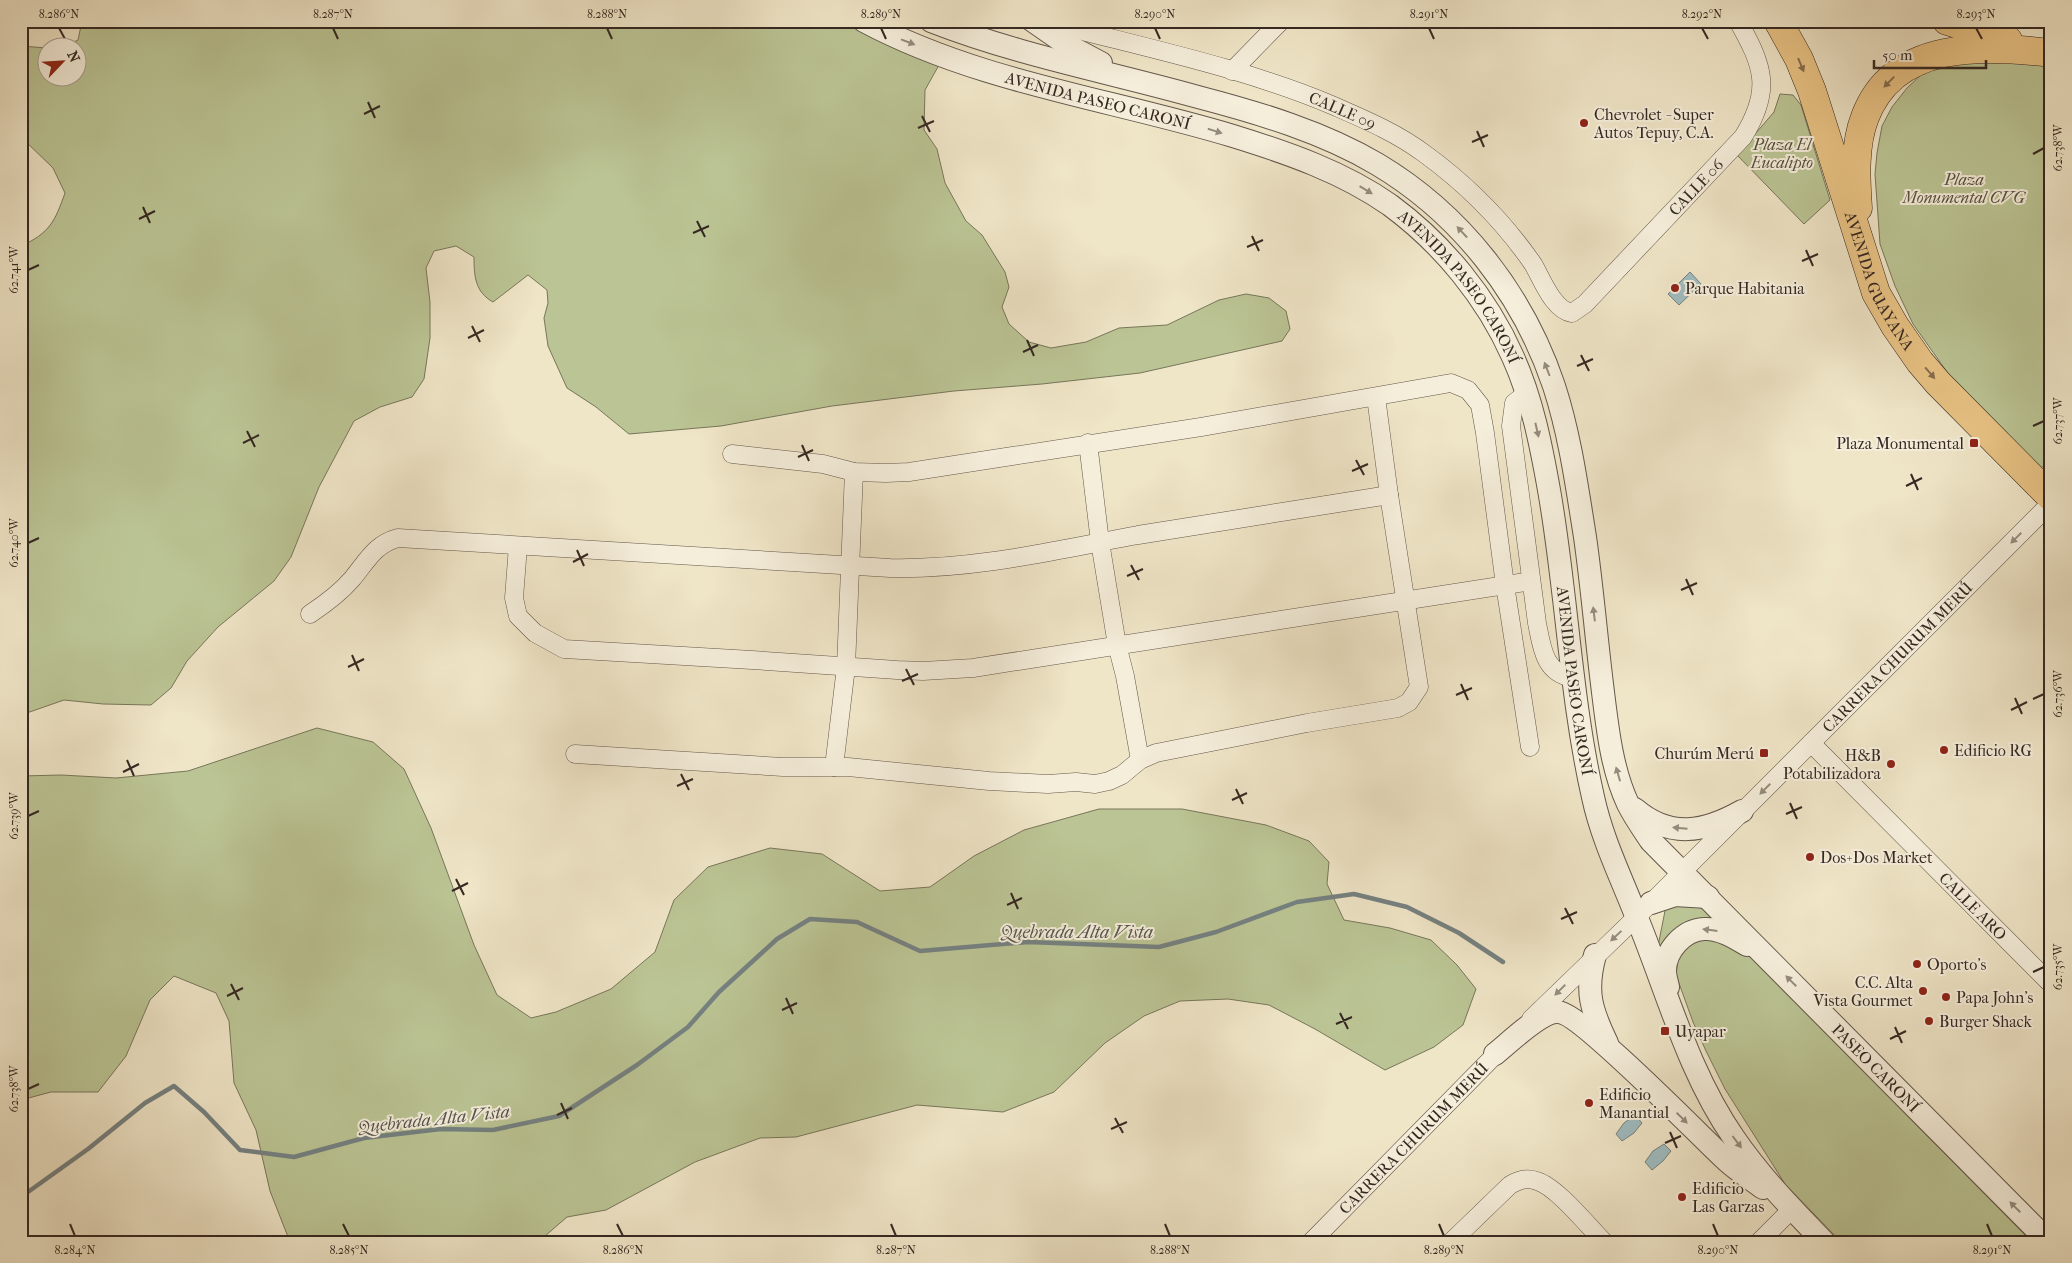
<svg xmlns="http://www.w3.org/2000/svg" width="2072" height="1263" font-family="'IM FELL French Canon',serif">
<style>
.green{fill:#bbc494;stroke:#78765b}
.water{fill:#9fbcc0;stroke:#758181}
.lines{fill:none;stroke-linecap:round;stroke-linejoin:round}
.stream{stroke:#758181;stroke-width:4.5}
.minor-casing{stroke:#64574b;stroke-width:19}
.tertiary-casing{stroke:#64574b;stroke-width:24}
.primary-casing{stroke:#352822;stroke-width:29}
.minor{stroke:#f5eedb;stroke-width:18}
.tertiary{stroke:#f5eedb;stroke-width:22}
.primary{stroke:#e8c284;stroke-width:28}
.oneway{fill:#958b7e}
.oneway2{fill:#866d4e}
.ticks{fill:none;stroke:#352822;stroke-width:2}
.poi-dot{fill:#8f2418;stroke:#f5eedb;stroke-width:2}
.labels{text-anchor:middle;stroke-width:4;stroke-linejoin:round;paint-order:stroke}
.street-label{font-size:16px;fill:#352822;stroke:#f5eedb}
.poi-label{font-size:16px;fill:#352822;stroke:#f5eedb;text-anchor:start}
.park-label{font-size:16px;font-style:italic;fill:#564f3e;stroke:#f5eedb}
.water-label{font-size:18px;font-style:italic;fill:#555451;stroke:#f5eedb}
.neatline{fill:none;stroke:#352822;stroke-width:2}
.ticks-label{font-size:12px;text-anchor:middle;fill:#352822}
</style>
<rect width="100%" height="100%" fill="#efe5c7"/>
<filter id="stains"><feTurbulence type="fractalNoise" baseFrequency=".004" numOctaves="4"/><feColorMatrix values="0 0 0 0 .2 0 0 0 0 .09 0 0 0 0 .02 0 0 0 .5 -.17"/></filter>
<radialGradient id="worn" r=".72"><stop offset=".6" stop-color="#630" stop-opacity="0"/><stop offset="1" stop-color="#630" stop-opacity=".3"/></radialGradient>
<!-- green -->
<path class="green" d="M82,21H867L944,56L925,90L924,130L937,149L945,183L966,221L982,235L1005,272L1009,287L1002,307L1009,324L1029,342L1051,348L1086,342L1119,328L1167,325L1219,300L1246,294L1269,298L1286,311L1290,329L1282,341L1140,373L1042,384L954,391L832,406L721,426L629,434L596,407L567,388L548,346L544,318L548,303L547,290L528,275L493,302C475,292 474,276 474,257L456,246L434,251L426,268L430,302V338L424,379L412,397L380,407L354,421L319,487L291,557L274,581L218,627L187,661L171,688L151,705L103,704L64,700L21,715V246C50,233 55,221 65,193L53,168L21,137V46L47,48L48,78H78V48L63,47L78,40Z
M2051,61V459L2041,468L1957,386L1913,324L1895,286L1880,244L1875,174L1877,153L1882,126L1892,107L1907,88L1923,73L1943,63Z
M1780,94L1793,95L1801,105L1830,200L1804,224L1737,155L1774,112Z
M317,728L373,742L404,769L431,828L474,945L497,995L531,1018L556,1012L611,989L655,952L674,900L708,867L770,848L822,854L880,891L930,887L974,856L1024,830L1099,809H1182L1266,825L1309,841L1329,862L1327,884L1344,920L1390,928L1431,940L1457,965L1476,989L1463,1025L1434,1047L1385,1070L1315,1029L1269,1005L1228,999L1180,1001L1144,1016L1105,1043L1054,1092L1003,1112L917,1105L796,1137L760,1138L695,1162L606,1210L567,1217L538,1242H290L270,1191L256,1130L234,1083L229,1021L216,993L174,976L150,1000L126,1056L98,1092H51L21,1100V776L61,775L116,778L188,771Z
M1699,903L1718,917L1707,918L1663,951L1658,946L1666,906Z
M1691,939L1735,941L2032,1242H1841L1785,1184L1725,1089L1706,1051L1693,1022L1676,975L1678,958Z"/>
<!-- water -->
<path class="water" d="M1690,272L1701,284L1679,305L1668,294Z
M1635,1115L1642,1123L1634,1133L1622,1141L1616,1134L1624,1123Z
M1664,1144L1671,1151L1663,1161L1652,1170L1645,1162L1653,1151Z"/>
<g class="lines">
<!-- stream -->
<path class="stream" d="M21,1197L88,1149L145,1103L174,1086L204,1112L240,1150L294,1157L364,1138L441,1129L493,1130L559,1116L637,1065L688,1027L719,992L777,939L810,919L857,922L920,951L1028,942L1159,947L1216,932L1297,902L1354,894L1407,907L1459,933L1503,962"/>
<!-- minor casing -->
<g class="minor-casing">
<g id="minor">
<path id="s1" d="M1044,21C1141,47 1242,67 1334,106C1366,120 1397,133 1425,154C1466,184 1504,222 1533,264C1542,279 1553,310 1572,313L1585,304L1743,137C1772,90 1764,67 1738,21"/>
<path d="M1232,71L1281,21"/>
<path d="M1527,393L1514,403L1511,426L1537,623C1542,648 1544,673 1573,678"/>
<path d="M1088,443L1100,542L1117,645L1125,676L1140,760"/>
<path d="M732,454L823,464L854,472L886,473L909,472L1201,427L1451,383L1468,390L1480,405L1485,433L1505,585L1530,747"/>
<path d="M518,546L514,598L518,616L535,633L564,649L752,660L897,670L923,671L973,668L1531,581"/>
<path d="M310,614C325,604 340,593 352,579C367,561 375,544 398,538L890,568C974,570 1056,550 1138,535C1221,521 1305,509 1389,495"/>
<path id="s2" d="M1811,743L2051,984"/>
<path d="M575,754L783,767H848L989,781L1048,784L1076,782L1095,784L1109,781L1122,775L1140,760L1156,753L1307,723L1398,708L1409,702L1419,687L1389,495L1376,397"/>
<path d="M834,767L846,667L854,472"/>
<path id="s3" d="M1531,1019L1651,903L2051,503"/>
<path id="s4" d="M1311,1242L1504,1046"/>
<path d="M1451,1242L1510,1185C1519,1180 1527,1177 1537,1181C1557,1187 1588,1226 1604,1242"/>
<path d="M1759,1242L1792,1209"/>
</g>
</g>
<!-- tertiary casing -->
<g class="tertiary-casing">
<g id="tertiary">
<path id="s5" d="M864,21C978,82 1111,99 1233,136C1288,153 1343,172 1390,205C1443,244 1487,298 1513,357C1532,399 1541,445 1549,490C1567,592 1570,696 1593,797C1602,839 1621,877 1637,918C1667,991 1688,1072 1734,1138C1760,1176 1792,1209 1824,1242"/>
<path id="s6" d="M931,21C1018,55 1109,72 1198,97C1259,113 1323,132 1377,164C1461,214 1523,294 1554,386C1570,435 1577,487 1585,537C1592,586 1596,635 1602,684C1607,724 1611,768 1628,804C1635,818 1643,829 1651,841L2049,1242"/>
<path d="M1033,21L1069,46L1101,63"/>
<path d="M1635,809C1670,839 1705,832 1742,811"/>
<path d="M1651,903L1675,895L1708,897"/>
<path d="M1595,955C1585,991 1591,1010 1607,1043"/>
<path d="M1668,987C1667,982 1665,976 1665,971C1665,951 1683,930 1704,929C1719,928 1734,937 1747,945"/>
<path d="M1495,1054C1509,1043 1540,1012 1557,1012C1579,1011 1703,1139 1727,1161C1738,1171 1751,1179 1763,1188"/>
</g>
</g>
<!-- primary casing -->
<g class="primary-casing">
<g id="primary">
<path id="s7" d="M1778,21L1799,59L1812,91L1876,293L1895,326L1920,362L1938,383L2051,497"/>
<path d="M1947,21L2008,40"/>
<path d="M1858,208C1856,179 1854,145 1865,117C1894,40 1984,45 2051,53"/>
</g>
</g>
<!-- minor -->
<use href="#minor" class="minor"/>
<!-- tertiary -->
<use href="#tertiary" class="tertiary"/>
<!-- primary -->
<use href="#primary" class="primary"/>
</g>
<!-- one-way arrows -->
<defs><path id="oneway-solid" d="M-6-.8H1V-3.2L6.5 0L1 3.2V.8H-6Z" transform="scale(1.25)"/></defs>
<g class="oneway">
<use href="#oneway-solid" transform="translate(908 42) rotate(21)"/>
<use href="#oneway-solid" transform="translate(1215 131) rotate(17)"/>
<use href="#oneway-solid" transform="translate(1366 190) rotate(31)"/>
<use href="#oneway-solid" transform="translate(1462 232) rotate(-133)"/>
<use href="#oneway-solid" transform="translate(1547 369) rotate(-111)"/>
<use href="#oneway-solid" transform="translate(1537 430) rotate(77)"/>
<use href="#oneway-solid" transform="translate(2016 538) rotate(135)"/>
<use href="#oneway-solid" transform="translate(1594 614) rotate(-97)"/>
<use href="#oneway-solid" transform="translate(1618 774) rotate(-106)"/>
<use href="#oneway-solid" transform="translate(1765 789) rotate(135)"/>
<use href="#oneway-solid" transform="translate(1680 828) rotate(-175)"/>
<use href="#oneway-solid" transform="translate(1710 930) rotate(-173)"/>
<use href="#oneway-solid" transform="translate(1616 936) rotate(137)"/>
<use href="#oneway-solid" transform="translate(1791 981) rotate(-135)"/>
<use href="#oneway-solid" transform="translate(1560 990) rotate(135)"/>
<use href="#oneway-solid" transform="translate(1682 1118) rotate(44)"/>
<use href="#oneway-solid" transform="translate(1737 1142) rotate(53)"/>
<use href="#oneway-solid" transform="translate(2015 1207) rotate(-135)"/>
</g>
<g class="oneway2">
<use href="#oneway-solid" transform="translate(1801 65) rotate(67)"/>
<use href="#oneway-solid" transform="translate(1889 82) rotate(134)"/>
<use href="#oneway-solid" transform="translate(1930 373) rotate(49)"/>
</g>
<!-- ticks -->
<path class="ticks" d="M59,28L65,39M333,28L338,39M607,28L612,39M881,28L886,39M1155,28L1160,39M1429,28L1434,39M1702,28L1708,39M1976,28L1982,39M368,102L375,118M364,114L380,106M922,116L930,132M918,128L934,121M1477,131L1484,147M1472,142L1488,135M2033,154L2044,148M143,207L150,223M139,219L155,211M697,221L705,237M693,233L709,226M1252,236L1259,251M1247,247L1263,240M1806,250L1813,266M1802,261L1818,254M28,270L39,265M472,326L480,342M468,338L484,330M1027,340L1034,356M1023,352L1038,345M1581,355L1589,371M1577,366L1593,359M2033,426L2044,421M247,431L255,447M243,443L259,435M802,445L809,461M798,457L813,450M1356,460L1364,475M1352,471L1368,464M1911,474L1918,490M1906,486L1922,478M28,543L39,538M577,550L584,566M573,562L588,554M1131,565L1139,580M1127,576L1143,569M1686,579L1693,595M1681,590L1697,583M352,655L359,671M348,667L364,659M906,669L914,685M902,681L918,674M1461,684L1468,700M1456,695L1472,688M2015,698L2022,714M2033,699L2044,694M2011,710L2027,702M127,760L134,776M123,772L139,764M681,774L689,790M677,786L693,779M1236,789L1243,804M1232,800L1247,793M1790,803L1797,819M1786,814L1802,807M28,816L39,811M456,879L464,895M452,891L468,883M1011,893L1018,909M1007,905L1022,898M1565,908L1573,924M1561,919L1577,912M2033,972L2044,967M231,984L239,1000M227,996L243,988M786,998L793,1014M782,1010L797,1003M1340,1013L1348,1029M1336,1024L1352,1017M1895,1027L1902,1043M1890,1039L1906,1031M28,1089L39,1084M561,1103L568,1119M557,1115L572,1108M1115,1118L1123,1133M1111,1129L1127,1122M1670,1132L1677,1148M1665,1143L1681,1136M70,1224L75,1236M343,1224L349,1236M617,1224L623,1236M891,1224L896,1236M1165,1224L1170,1236M1439,1224L1444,1236M1713,1224L1718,1236M1987,1224L1992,1236"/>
<!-- markers -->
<g class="poi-dot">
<circle cx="1584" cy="123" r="5"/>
<circle cx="1675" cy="288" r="5"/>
<rect x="1969" y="438" width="10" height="10" rx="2.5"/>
<circle cx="1944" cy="750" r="5"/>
<rect x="1759" y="748" width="10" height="10" rx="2.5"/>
<circle cx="1891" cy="764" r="5"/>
<circle cx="1810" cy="857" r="5"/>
<circle cx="1917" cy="964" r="5"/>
<circle cx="1923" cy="991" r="5"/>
<circle cx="1946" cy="997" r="5"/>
<circle cx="1929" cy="1021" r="5"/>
<rect x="1660" y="1026" width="10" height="10" rx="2.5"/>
<circle cx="1589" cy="1103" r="5"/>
<circle cx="1682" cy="1197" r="5"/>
</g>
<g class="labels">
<!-- street labels -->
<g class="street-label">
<text dy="6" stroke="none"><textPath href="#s5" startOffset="248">AVENIDA PASEO CARONÍ</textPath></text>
<text dy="6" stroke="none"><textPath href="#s1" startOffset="312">CALLE 09</textPath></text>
<text dy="6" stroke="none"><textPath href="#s1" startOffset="802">CALLE 06</textPath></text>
<text dy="6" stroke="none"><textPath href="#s7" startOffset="280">AVENIDA GUAYANA</textPath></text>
<text dy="6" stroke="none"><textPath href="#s5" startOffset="668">AVENIDA PASEO CARONÍ</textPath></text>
<text dy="6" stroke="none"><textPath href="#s3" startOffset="515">CARRERA CHURUM MERÚ</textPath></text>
<text dy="6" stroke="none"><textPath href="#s5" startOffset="1088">AVENIDA PASEO CARONÍ</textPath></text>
<text dy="6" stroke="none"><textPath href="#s2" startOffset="230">CALLE ARO</textPath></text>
<text dy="6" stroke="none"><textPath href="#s6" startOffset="1548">PASEO CARONÍ</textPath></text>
<text dy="6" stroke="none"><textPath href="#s4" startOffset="146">CARRERA CHURUM MERÚ</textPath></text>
</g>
<!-- poi labels -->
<g class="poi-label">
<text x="1594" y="120">Chevrolet - Super<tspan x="1594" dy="18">Autos Tepuy, C.A.</tspan></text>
<text x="1685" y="294">Parque Habitania</text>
<text x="1964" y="449" text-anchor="end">Plaza Monumental</text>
<text x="1954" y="756">Edificio RG</text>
<text x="1754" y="759" text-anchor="end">Churúm Merú</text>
<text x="1881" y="761" text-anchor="end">H&amp;B<tspan x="1881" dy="18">Potabilizadora</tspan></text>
<text x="1820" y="863">Dos+Dos Market</text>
<text x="1927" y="970">Oporto's</text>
<text x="1913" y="988" text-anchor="end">C.C. Alta<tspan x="1913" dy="18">Vista Gourmet</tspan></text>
<text x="1956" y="1003">Papa John's</text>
<text x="1939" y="1027">Burger Shack</text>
<text x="1675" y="1037">Uyapar</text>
<text x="1599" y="1100">Edificio<tspan x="1599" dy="18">Manantial</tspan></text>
<text x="1692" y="1194">Edificio<tspan x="1692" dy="18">Las Garzas</tspan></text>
</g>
<!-- park labels -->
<g class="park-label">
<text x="1782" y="150">Plaza El<tspan x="1782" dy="18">Eucalipto</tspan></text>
<text x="1964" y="185">Plaza<tspan x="1964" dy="18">Monumental CVG</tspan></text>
</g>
<!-- water labels -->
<g class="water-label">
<text x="1077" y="938">Quebrada Alta Vista</text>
<text transform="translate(434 1119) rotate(-6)" y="6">Quebrada Alta Vista</text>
</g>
</g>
<!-- margin -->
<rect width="2072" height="1263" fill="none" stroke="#efe5c7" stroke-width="55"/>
<!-- north arrow -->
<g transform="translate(62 62) rotate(65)"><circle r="24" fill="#f5eedb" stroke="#a89f91"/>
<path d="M0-4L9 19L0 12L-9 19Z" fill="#8f2418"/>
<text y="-8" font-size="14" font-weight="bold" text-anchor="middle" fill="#352822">N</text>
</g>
<!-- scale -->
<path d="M1874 60v8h112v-8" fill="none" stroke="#352822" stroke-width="2.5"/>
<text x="1882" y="60" font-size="15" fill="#352822" stroke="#f5eedb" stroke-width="4" paint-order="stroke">50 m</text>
<rect x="28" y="28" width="2016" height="1208" class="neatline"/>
<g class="ticks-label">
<text x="59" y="18">8.286°N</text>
<text x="333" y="18">8.287°N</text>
<text x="607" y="18">8.288°N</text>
<text x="881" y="18">8.289°N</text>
<text x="1155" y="18">8.290°N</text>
<text x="1429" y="18">8.291°N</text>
<text x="1702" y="18">8.292°N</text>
<text x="1976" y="18">8.293°N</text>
<text transform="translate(2058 148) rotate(-90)" y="4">62.738°W</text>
<text transform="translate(14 270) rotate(-90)" y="4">62.741°W</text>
<text transform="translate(2058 421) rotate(-90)" y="4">62.737°W</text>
<text transform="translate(14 543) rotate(-90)" y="4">62.740°W</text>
<text transform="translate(2058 694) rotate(-90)" y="4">62.736°W</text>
<text transform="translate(14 816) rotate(-90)" y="4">62.739°W</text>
<text transform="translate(2058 967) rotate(-90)" y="4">62.735°W</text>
<text transform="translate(14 1089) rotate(-90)" y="4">62.738°W</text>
<text x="75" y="1254">8.284°N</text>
<text x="349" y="1254">8.285°N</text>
<text x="623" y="1254">8.286°N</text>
<text x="896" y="1254">8.287°N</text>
<text x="1170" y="1254">8.288°N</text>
<text x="1444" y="1254">8.289°N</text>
<text x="1718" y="1254">8.290°N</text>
<text x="1992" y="1254">8.291°N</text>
</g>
<rect width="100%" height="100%" filter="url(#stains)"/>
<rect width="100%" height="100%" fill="url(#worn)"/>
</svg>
